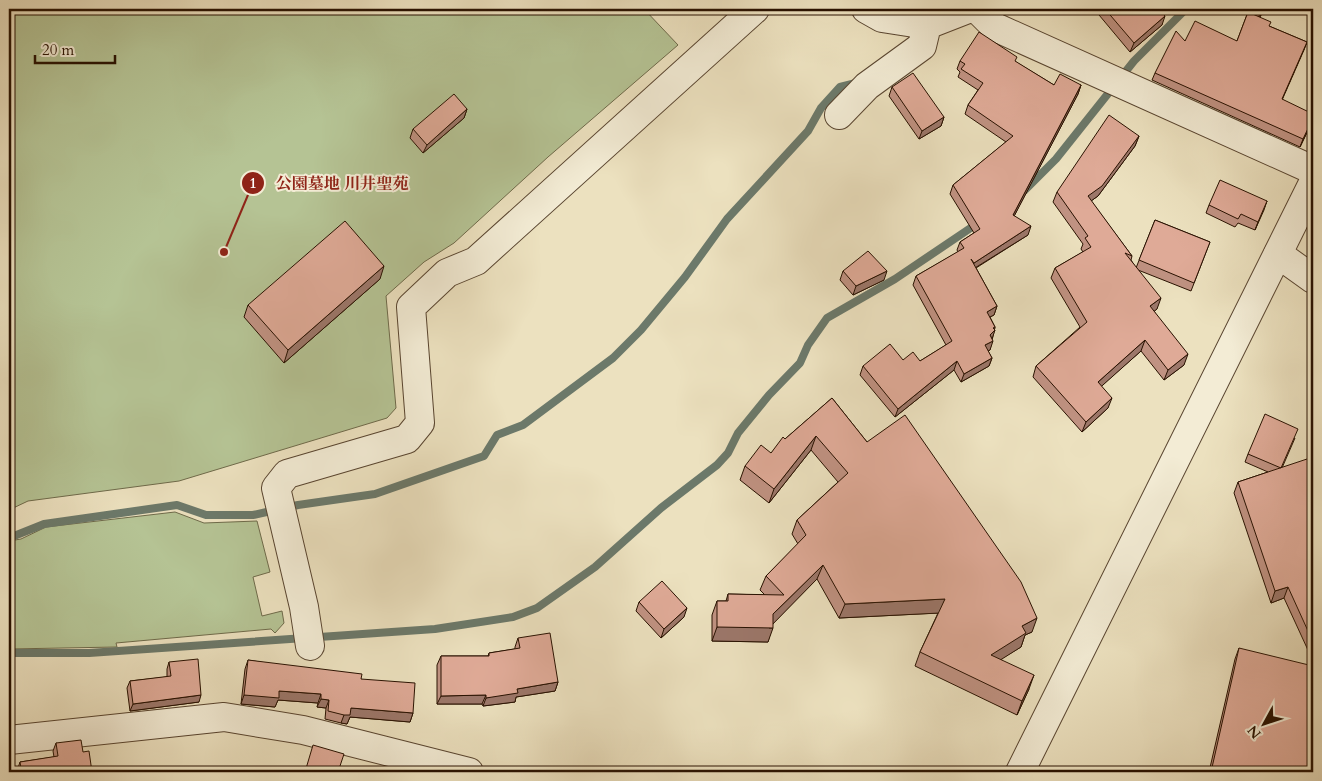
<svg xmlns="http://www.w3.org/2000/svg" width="1322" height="781" font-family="Cardo,'Noto Serif JP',serif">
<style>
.green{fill:#b5c394;stroke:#6e6a4a}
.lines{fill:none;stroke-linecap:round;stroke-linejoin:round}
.stream{stroke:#6c796a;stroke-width:8}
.minor-casing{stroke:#594530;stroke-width:30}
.tertiary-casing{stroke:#594530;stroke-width:30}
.minor{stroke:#f3ecd5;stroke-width:28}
.tertiary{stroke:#f3ecd5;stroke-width:28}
.wall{fill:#c09282;stroke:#281100}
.shaded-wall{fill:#9c776a;stroke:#281100}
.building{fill:#dfaa97;stroke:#281100}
.leader{fill:none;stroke:#8f2418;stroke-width:2}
.callout-dot{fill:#8f2418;stroke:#f3ecd5;stroke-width:2}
.mark-label{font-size:15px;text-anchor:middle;font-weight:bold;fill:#fff}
.callout-label{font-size:16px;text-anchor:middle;font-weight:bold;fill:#8f2418;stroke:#f3ecd5;stroke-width:4;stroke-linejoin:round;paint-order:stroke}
</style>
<rect width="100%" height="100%" fill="#ece1bf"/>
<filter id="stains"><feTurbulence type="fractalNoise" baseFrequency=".004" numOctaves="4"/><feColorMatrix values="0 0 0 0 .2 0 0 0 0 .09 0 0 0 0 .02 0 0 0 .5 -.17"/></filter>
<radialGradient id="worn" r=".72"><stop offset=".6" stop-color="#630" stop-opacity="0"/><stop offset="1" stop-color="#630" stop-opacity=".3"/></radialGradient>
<!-- green -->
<path class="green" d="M9,9H644L678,45L548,157L454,243L424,262L386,296L396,408L387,418L179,481L28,501L9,510Z
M175,512L204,523L257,521L270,572L253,577L262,616L282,611L284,623L275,633L271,629L116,643L117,647L9,649V541L21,539L46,527Z"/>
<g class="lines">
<!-- stream -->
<path class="stream" d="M1024,191L1056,159L1134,61L1186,9
M9,538L44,524L177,505L206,515H253L298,505L375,494L484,456L497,435L523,425L613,358L641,330L685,277L727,219L808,131L821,108L840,87L856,83
M9,653H89L435,629L513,617L537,608L595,567L661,508L717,465L728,453L738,433L769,395L800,363L808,345L827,318L895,279L978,223"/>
<!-- minor casing -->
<g class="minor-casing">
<path id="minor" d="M866,9L882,18L927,25L968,9
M977,9L995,27L1313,170
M839,115L867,86L922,46L927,25
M1278,254L1313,279
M310,646L304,607L276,488L287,474L407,439L420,423L411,307L447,273L476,261L755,9
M9,740L224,717L303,730L469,772"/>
</g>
<!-- tertiary casing -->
<g class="tertiary-casing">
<path id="tertiary" d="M1020,772L1313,183"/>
</g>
<!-- minor -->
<use href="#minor" class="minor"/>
<!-- tertiary -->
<use href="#tertiary" class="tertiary"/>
</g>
<!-- wall -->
<path class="wall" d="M1094,9H1159L1162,25L1130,52Z
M1243,9H1265L1260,17L1269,26L1307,42L1282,99L1312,122L1300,147L1152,80L1155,73L1185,41H1237L1248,12Z
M960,61L1016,62L1054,85H1081L1078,94L1014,216L1028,235L976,268L997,306L994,315L990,317L995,327L990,350L988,351L992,358L989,366L961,382L954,370L895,417L860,375L863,366L903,360L920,361L946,345L913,285L916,276L958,252L957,250L960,242L974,233L950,194L953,185L1006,142L965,114L968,105L978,90L958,77L960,72L957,69Z
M892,87L944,117L941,126L919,139L889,96Z
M467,109L464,118L423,153L410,138L413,129Z
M1139,136L1135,146L1098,196L1091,201L1132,256L1131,260L1136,268L1155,220L1210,242L1191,291L1138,270L1157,309L1154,311L1184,365L1164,380L1141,351L1101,386L1108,408L1082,432L1033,377L1036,366L1080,327L1051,278L1055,268L1083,252L1081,249L1083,244L1053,202L1057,192Z
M1267,201L1255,230L1238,223L1235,227L1206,213L1209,205Z
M843,271L884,280L853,295L840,280Z
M380,279L284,363L244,317L248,305Z
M832,398L867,442L1032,632L1025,635L1021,647L1001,659L1029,689L1017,715L915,666L920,652L938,613L839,618L817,579L773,623L768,642L712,641V615L717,601H726L728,594L765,595L760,590L766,576L798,544L792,534L797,520L838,482L811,450L769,503L740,480L745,466L771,453L785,439Z
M1295,438L1282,468L1313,459V661L1284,598L1271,603L1234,493L1238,482L1268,472L1245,462L1248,454Z
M639,602L684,617L661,638L636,611Z
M518,638L558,682L555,691L516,697L515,702L483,706L482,704H437V665L441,656H488L489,653L515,649V647Z
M1239,648L1313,772H1209L1235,659Z
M248,660L361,679L413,713L410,722L350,717L347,724L341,723L325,719L326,708L317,707L318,703L278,700L275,707L241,704L245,669Z
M169,662L199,702L130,711L127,688L130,681L167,677V669Z
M56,743L83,752L18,768L20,762L54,757L53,751Z"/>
<!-- shaded-wall -->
<path class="shaded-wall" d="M1262,9H1265L1258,19L1261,10Z
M1165,16L1162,25L1130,52L1134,43Z
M1307,42L1304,50L1279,107L1282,99Z
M1081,85L1078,94L1010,224L1013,215Z
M467,109L464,118L423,153L427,145Z
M944,117L941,126L919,139L922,131Z
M1313,118L1312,122L1300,147L1303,139Z
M1139,136L1135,146L1098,196L1084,206L1088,196Z
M1267,201L1264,210L1255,230L1258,222Z
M1031,226L1028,235L970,271L974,263Z
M384,266L380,279L284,363L288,350Z
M887,271L884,280L853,295L856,286Z
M1161,298L1157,309L1147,317L1150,306Z
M997,306L994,315L984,320L987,312Z
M995,327L994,332L995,330L992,339L990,335L993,328Z
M1145,340L1141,351L1094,393L1098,382Z
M993,341L990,350L982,354L985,345Z
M1188,354L1184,365L1164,380L1168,370Z
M992,358L989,366L961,382L964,374Z
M957,361L954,370L895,417L898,409Z
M1112,398L1108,408L1082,432L1086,422Z
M816,436L811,450L769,503L774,489Z
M823,565L817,579L769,628H773L768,642L712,641L717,627L773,614Z
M1288,587L1284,598L1271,603L1275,591Z
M945,599L940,613L839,618L845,604Z
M687,608L684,617L661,638L664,629Z
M1037,618L1032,632L1025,635L1021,647L986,669L991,655L1022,626Z
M1034,675L1029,689L1017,715L1022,701Z
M558,682L555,691L516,697L515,702L483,706L486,698L517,689Z
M279,691L321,694L318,703L278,700L275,707L241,704L244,695Z
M201,695L199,702L130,711L133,704Z
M486,695L482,704H437L441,696Z
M321,699L329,700L326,708L317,707Z
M351,708L413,713L410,722L350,717L347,724L341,723L344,715Z"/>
<!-- building -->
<path class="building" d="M1105,9H1159L1165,16L1134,43Z
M1248,12L1271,22L1269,26L1307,42L1282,99L1313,114V118L1303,139L1155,73L1176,31L1185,41L1195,21L1237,41Z
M979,32L1017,57L1015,61L1054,85L1060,74L1081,85L1013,215L1031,226L974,263L971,259L997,306L987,312L995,327L993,328L995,330L990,335L993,341L985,345L992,358L964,374L957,361L898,409L863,366L890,344L903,360L913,352L920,361L952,341L916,276L964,248L960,242L980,229L953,185L1013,136L968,105L983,83L961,69L965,64L960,61Z
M913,73L944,117L922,131L892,87Z
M454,94L467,109L427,145L413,129Z
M1109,115L1139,136L1102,186L1088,196L1132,256L1125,253L1161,298L1150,306L1188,354L1168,370L1145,340L1098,382L1112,398L1086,422L1036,366L1087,322L1055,268L1091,247L1085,238L1088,236L1057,192Z
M1220,180L1267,201L1258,222L1241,214L1238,219L1209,205Z
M1155,220L1210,242L1194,283L1139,260Z
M345,221L384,266L288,350L248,305Z
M868,251L887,271L856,286L843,271Z
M832,398L867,442L905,415L1021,582L1037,618L1022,626L1026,633L991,655L1034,675L1022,701L920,652L945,599L845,604L823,565L773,614V628L717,627V601H728V594L784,595L766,576L806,535L797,520L848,473L816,436L774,489L745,466L761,445L771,453L783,437L785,439Z
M1265,414L1298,429L1281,468L1248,454Z
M1313,457V642L1288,587L1275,591L1238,482Z
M662,581L687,608L664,629L639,602Z
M550,633L558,682L517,689L518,693L486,698V695L441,696V656H489V653L520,648L518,638Z
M1239,648L1313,666V772H1211Z
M198,659L201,695L133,704L130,681L171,676L169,662Z
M248,660L362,674L361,679L415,683L413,713L351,708L350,715H344L328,711L329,700L321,699V694L279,691V698L244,695Z
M81,740L83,752L89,751L92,772H9V770L21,768L20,762L58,756L56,743Z
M313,745L344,754L338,772H305Z"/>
<!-- callouts -->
<path class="leader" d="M224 252L253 183"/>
<g class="callout-dot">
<circle cx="224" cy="252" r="5"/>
<circle cx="253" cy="183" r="12"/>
</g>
<g class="mark-label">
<text x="253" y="188">1</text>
</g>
<g class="callout-label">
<text x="342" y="189">公園墓地 川井聖苑</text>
</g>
<!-- margin -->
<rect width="1322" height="781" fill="none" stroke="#ece1bf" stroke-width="30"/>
<rect x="10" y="10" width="1302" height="761" fill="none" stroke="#281100" stroke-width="2.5"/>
<rect x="15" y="15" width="1292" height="751" fill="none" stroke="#281100"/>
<!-- north arrow -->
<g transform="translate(1264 724) rotate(230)" stroke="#f3ecd5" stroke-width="4" paint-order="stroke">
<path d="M0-4L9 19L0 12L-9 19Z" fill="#281100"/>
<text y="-8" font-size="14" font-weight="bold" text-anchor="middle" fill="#281100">N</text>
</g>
<!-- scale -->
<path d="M35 55v8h80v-8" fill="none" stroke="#281100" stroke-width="2.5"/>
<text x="42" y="55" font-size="15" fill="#281100" stroke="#f3ecd5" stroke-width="4" paint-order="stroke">20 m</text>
<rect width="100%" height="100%" filter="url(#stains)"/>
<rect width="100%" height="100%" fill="url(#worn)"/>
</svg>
